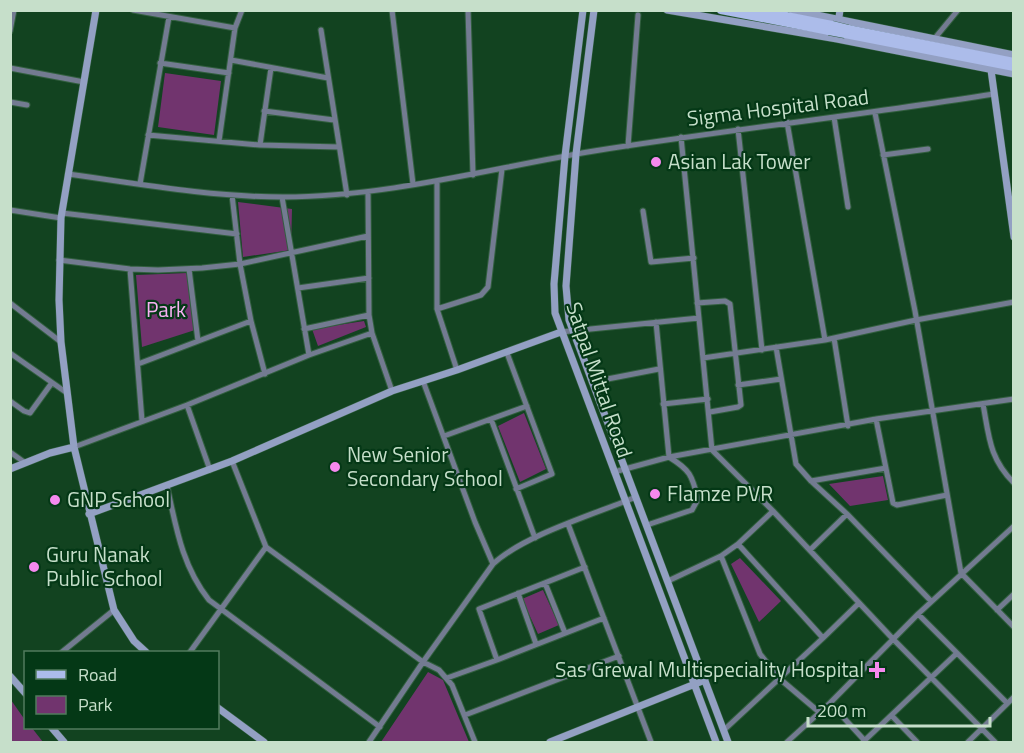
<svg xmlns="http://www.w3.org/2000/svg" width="1024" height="753" font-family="'Titillium Web',sans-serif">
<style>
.green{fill:#71346e}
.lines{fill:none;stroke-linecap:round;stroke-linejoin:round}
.street-casing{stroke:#325f3f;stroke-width:7}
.secondary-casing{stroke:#325f3f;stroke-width:8}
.primary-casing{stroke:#325f3f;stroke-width:9}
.street{stroke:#737b91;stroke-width:5}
.secondary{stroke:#93a0c3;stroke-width:7}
.primary{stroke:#acbcea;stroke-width:8}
.primary-bridge-casing{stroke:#325f3f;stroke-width:9;stroke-linecap:butt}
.primary-bridge{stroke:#acbcea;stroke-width:8}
.poi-dot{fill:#f589ee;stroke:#043816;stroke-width:2}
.labels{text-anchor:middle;stroke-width:4.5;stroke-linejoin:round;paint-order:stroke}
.street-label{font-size:21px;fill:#c6dfca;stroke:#043816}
.poi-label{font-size:21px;fill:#c6dfca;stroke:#043816;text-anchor:start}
.park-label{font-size:21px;fill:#f9b1f3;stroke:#043816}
</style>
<rect width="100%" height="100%" fill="#124320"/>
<!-- green -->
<path class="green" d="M165,73L221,81L214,135L158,127Z
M238,202L292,209L291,250L243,257Z
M188,273L195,330L142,347L136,275Z
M364,321L366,327L318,346L312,329Z
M524,413L546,469L520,482L498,426Z
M883,476L888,500L850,506L829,484Z
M740,558L781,601L759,622L731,564Z
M543,590L559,625L538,634L522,599Z
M428,672L443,680L469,742H381Z
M11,700L25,720L26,728H32L43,742H11Z"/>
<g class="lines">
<!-- street casing -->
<g class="street-casing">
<path id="street" d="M133,10L235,28
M392,10L413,184
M468,10L473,175
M321,30L347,195
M10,31L14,10
M935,38L958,10
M231,60L328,78
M160,63L229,73
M10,68L84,82
M10,102L27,105
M264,111L334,120
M875,113L915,311L961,573L1014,627
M834,117L848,207
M787,122L825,340
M738,129L762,350
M148,135L260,145L339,147
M219,141L235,28L242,10
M260,145L271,68
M628,146L638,15
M883,155L928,149
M68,174C139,184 211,197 283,197C388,197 491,168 594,151C727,130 861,115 994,94
M437,181V309L457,370
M140,184L169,17
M368,192L369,315L372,333
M232,195L240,264L251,321
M282,197L309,355
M10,210L61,218
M643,211L651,262L694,258
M62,213L237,234
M59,260L130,269L158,270L202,268L240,264L368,236
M130,269L142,421
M189,269L198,341
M298,288L369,278
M10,303L61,342
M697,303L725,301L730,304L741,405L738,407L710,412
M437,309L481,295L488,287L502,169
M304,329L369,315
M561,332L699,318
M834,338L848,426
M776,347L796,464L811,481L847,514L931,601
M10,353L67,393
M507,353L552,474L516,489
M703,358L825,340L916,320L1014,302
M138,364L251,321L265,374
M423,381L475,522L493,564
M592,382L659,369
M738,385L781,379
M10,401L24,411L30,413L51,384
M663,404L708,399
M983,404C989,436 989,458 1014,483
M187,405L210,470
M491,419L535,538
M876,419L893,503L897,505L947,495
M444,436L527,406
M74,447L187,405L309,355L372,333L392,391
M10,452L24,462
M232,461L266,547L423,662L439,670L452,685L475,742
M614,472L669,457L876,419L1014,399
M811,481L886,468
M167,486C176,527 182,566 209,600L380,727
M773,511L893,639L995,742
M568,524L651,742
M647,525L692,510L698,499C692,475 690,470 669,457L656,322
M810,550L847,514
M721,556L760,654L780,679L819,712
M585,567L479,609L497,660L604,618
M668,581L721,556L738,544L773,511L712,450L681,137
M545,583L565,633
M518,593L536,644
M997,610L1014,594
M823,638L859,603
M62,652L114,610
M190,652L266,547
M957,653L1007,703
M447,678L497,660
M830,703L866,742
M465,715L619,656
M892,716L917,742
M724,730L823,638L738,544
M369,742L423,662L493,564C524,535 595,514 636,497
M787,742L830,703L918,614L1014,526
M863,742L957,653L918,614
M968,742L1014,697"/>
</g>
<!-- secondary casing -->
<g class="secondary-casing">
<path id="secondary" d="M96,10L61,218L59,300L61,342L74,447L114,610L134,641L146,652
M583,10L565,156L554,284L555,313L716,742
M594,10L576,154L566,286L569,320L728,742
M667,10L837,39L1014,74
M792,10L1014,55
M838,24L840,10
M991,70L1014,237
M10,469L50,453L74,447
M89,514L232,461L392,391L457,370L561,332
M10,676L26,694
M218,708L264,742
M52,728L64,742
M550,742L705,680"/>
</g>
<!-- primary casing -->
<g class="primary-casing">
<path id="primary" d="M721,10L829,31
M756,10L832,25
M848,29L1014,62
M845,34L1014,67"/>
</g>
<!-- street -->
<use href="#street" class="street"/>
<!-- secondary -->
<use href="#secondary" class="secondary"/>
<!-- primary -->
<use href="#primary" class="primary"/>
<!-- primary-bridge casing -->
<g class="primary-bridge-casing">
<path id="primary-bridge" d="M832,25L848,29
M829,31L845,34"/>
</g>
<!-- primary-bridge -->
<use href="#primary-bridge" class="primary-bridge"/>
</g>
<!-- markers -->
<g class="poi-dot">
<circle cx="656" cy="162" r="6"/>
<circle cx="335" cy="467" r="6"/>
<circle cx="655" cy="494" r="6"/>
<circle cx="55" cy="500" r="6"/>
<circle cx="34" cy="567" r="6"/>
<path d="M874 661h6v6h6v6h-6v6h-6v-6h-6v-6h6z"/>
</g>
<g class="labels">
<!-- street labels -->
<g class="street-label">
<text transform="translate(778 108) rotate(-7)" y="7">Sigma Hospital Road</text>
<text transform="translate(599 380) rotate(71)" y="7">Satpal Mittal Road</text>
</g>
<!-- poi labels -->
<g class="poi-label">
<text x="668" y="169">Asian Lak Tower</text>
<text x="347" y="462">New Senior<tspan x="347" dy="24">Secondary School</tspan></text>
<text x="667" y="501">Flamze PVR</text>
<text x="67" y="507">GNP School</text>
<text x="46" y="562">Guru Nanak<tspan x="46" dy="24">Public School</tspan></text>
<text x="864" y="677" text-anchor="end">Sas Grewal Multispeciality Hospital</text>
</g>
<!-- park labels -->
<g class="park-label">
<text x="166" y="317">Park</text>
</g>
</g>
<!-- border -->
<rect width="1024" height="753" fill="none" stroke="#c6dfca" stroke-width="24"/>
<!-- legend -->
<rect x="24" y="651" width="195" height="78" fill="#043816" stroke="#527b5e" stroke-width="1.5"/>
<rect x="36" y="670" width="30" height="9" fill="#acbcea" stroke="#527b5e" stroke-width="1.5"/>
<text x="78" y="681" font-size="18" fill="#c6dfca">Road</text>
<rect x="36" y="696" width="30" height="18" fill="#71346e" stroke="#527b5e" stroke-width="1.5"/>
<text x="78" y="711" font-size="18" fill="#c6dfca">Park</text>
<!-- scale -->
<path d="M808 717v9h182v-9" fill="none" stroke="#c6dfca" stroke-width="3"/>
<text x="817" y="717" font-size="18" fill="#c6dfca" stroke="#043816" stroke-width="4.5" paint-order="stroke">200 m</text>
</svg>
